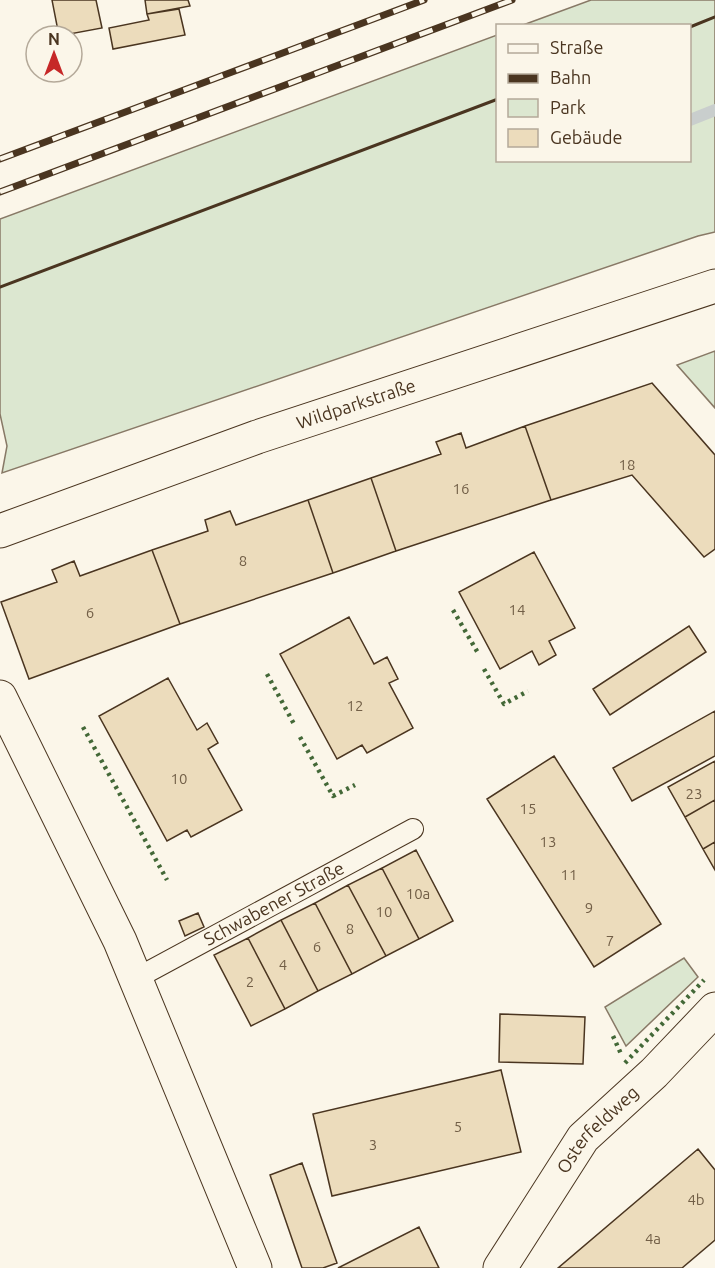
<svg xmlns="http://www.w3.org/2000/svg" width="715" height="1268" font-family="Ubuntu,sans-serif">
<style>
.green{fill:#dce7d0;stroke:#887966;stroke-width:1.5}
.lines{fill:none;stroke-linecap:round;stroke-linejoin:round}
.stream{stroke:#c9cecd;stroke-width:12}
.building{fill:#ecdcbc;stroke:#4a3520;stroke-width:1.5}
.lane-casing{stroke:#4a3520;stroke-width:22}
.street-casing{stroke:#4a3520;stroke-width:35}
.lane{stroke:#fbf6e9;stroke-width:20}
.street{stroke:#fbf6e9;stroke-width:33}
.rail-casing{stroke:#4a3520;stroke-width:7}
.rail{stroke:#fbf6e9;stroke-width:4.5;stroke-dasharray:14;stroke-linecap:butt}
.hedge{stroke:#436837;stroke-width:4.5;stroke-dasharray:3 4.5;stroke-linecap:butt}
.wall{stroke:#4a3520;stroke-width:3}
.labels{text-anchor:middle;stroke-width:4.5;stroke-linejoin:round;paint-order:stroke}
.number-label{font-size:15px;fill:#725f47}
.street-label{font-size:18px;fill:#4a3520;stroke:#fbf6e9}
</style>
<rect width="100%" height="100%" fill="#fbf6e9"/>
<!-- green -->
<path class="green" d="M591,0H715V232L698,236L2,473L7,446L0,414V219L497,35L498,160H690V26L523,25Z
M715,351V408L677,365Z
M684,958L698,977L626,1046L605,1007Z"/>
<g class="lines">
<!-- stream -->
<path class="stream" d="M690,120L715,110"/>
</g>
<!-- building -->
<path class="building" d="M52,0H96L102,28L59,36Z
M145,0H188L190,6L147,14Z
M179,9L185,35L113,49L109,28L149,20L147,14Z
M652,383L715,455V549L704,557L632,475L551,500L525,426Z
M525,426L551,500L396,551L371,478L441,454L436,442L461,433L466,448Z
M371,478L396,551L333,573L308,500Z
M308,500L333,573L180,624L152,550L208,531L205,520L230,511L236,525Z
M152,550L180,624L29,679L1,602L57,582L52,570L74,561L80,576Z
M534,552L575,628L549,641L556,655L539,665L532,651L500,669L459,592Z
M349,617L374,664L387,657L398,679L389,683L413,728L367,753L362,745L337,759L280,654Z
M689,626L706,652L610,715L593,689Z
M168,678L197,730L207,723L218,743L208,749L242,810L191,837L187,830L167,841L99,716Z
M715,711V756L632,801L613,768Z
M554,756L661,924L594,967L487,799Z
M715,761V800L685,817L668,787Z
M715,800V842L703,849L685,817Z
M715,842V870L703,849Z
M416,850L453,921L419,939L382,868Z
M382,868L419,939L386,956L348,885Z
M348,885L386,956L352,974L315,903Z
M315,903L352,974L318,991L281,920Z
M198,913L204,927L185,936L179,921Z
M281,920L318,991L285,1009L248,938Z
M248,938L285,1009L251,1026L214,955Z
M500,1014L585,1017L583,1064L499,1062Z
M501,1070L521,1152L332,1196L313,1114Z
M698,1149L715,1170V1240L682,1268H558Z
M302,1163L337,1263L323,1268H302L270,1175Z
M419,1227L439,1268H338Z"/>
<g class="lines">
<!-- lane casing -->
<g class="lane-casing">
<g id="lane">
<path id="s1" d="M135,979L413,829"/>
</g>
</g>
<!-- street casing -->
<g class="street-casing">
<g id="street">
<path id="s2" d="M0,531L257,437L715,286"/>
<path d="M0,697L120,941L255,1268"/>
<path id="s3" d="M500,1268L583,1138L654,1073L715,1009"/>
</g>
</g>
<!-- lane -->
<use href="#lane" class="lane"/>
<!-- street -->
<use href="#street" class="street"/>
<!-- rail casing -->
<g class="rail-casing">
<path id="rail" d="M0,159L424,0
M0,192L512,0"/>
</g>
<!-- rail -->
<use href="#rail" class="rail"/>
<!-- hedge -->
<path class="hedge" d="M453,610L478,653
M484,669L504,704L528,691
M267,674L294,724
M83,727L167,880
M300,737L333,796L355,785
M613,1036L621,1054
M625,1063L704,980"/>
<!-- wall -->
<path class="wall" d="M690,27L715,17
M0,287L498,99"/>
</g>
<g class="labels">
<!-- number labels -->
<g class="number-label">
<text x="627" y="470">18</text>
<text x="461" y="494">16</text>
<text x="243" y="566">8</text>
<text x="517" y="615">14</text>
<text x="90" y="618">6</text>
<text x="355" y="711">12</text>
<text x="179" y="784">10</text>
<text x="694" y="799">23</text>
<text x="528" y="814">15</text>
<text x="548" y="847">13</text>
<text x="569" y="880">11</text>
<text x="418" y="899">10a</text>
<text x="589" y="913">9</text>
<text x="384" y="917">10</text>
<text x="350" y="934">8</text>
<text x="610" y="946">7</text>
<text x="317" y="952">6</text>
<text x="283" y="970">4</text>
<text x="250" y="987">2</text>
<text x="458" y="1132">5</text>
<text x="373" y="1150">3</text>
<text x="696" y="1205">4b</text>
<text x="653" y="1244">4a</text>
</g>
<!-- street labels -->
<g class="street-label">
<text dy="6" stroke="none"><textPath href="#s2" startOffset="378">Wildparkstraße</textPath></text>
<text dy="6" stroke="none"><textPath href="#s1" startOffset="158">Schwabener Straße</textPath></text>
<text dy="6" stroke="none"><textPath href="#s3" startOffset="170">Osterfeldweg</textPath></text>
</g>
</g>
<!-- legend -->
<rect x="496" y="24" width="195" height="138" fill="#fbf6e9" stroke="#b4a999" stroke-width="1.5"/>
<rect x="508" y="44" width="30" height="9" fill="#fbf6e9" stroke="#b4a999" stroke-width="1.5"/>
<text x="550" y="54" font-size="18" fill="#4a3520">Straße</text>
<rect x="508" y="74" width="30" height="9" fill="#4a3520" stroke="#b4a999" stroke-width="1.5"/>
<text x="550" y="84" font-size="18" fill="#4a3520">Bahn</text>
<rect x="508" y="99" width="30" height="18" fill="#dce7d0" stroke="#b4a999" stroke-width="1.5"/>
<text x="550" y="114" font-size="18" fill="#4a3520">Park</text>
<rect x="508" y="129" width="30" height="18" fill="#ecdcbc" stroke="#b4a999" stroke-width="1.5"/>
<text x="550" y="144" font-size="18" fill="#4a3520">Gebäude</text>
<!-- north arrow -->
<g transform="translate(54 54)"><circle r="28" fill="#fbf6e9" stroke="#b4a999" stroke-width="1.5"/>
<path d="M0-4.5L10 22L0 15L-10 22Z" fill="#c62828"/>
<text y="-9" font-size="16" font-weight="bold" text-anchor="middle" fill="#4a3520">N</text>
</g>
</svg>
